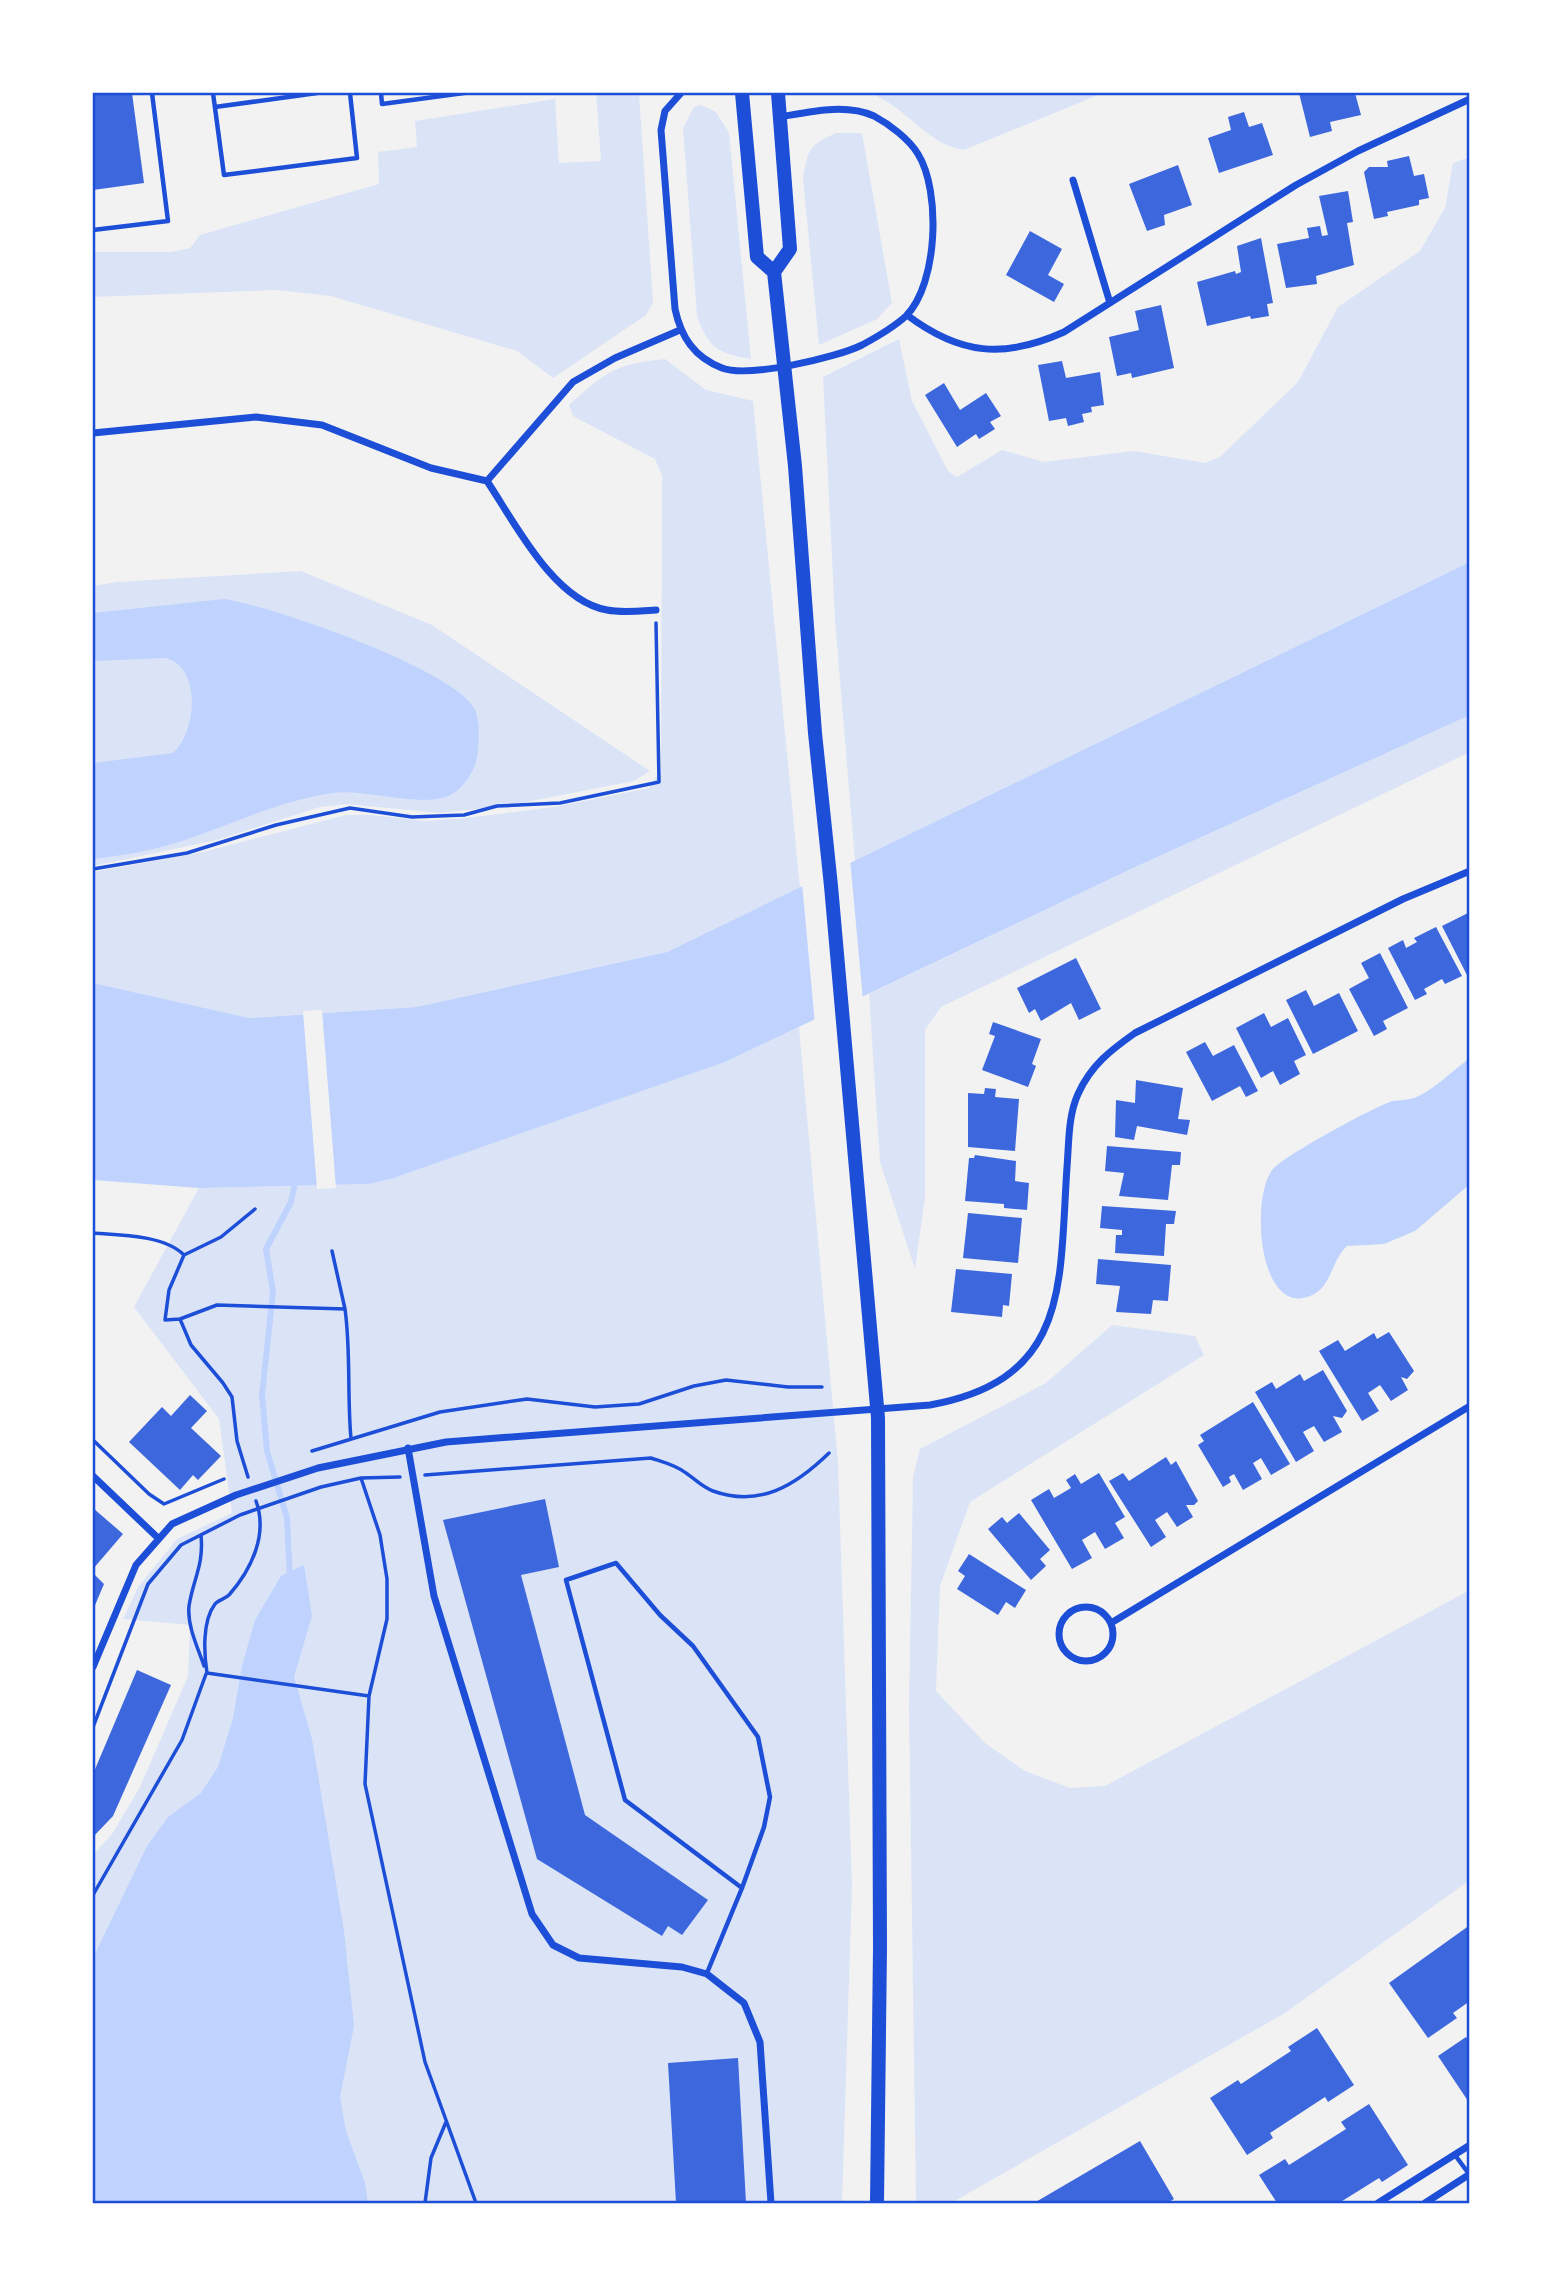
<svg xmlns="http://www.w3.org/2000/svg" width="1563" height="2296" font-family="'Space Grotesk',sans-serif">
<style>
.green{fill:#dbe4f7}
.water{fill:#bfd3fe}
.pier{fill:#f2f2f2}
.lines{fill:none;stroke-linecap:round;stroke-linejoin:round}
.stream{stroke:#bfd3fe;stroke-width:6}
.building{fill:#3d67dc}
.path{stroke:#1d4ed8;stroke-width:3.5}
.service{stroke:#1d4ed8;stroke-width:4.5}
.minor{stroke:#1d4ed8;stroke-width:7}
.secondary{stroke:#1d4ed8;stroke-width:14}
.neatline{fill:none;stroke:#1d4ed8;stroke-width:2.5}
</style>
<rect width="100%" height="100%" fill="#f2f2f2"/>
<!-- green -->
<path class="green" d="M596,93H639L653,302L646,315L553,378L517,351L331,296L276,290L93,297V252H171L190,248L200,235L379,184L378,152L417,147L415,121L555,99L559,163L601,161Z
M869,93H1103L964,150C927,145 905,105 869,93Z
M701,105L716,112L729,133L751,359C718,354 708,347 697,316L683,128L694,107Z
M836,133H862L892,303L877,319L819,345L803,178C808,149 809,145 836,133Z
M1470,157V562L855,861L835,620L823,377L899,339L912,401L948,471L957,477L1002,450L1044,462L1134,451L1205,463L1220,457L1298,382L1338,307L1420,251L1445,208L1453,163Z
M665,359L706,390L753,401L800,888L667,952L416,1007L248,1018L93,983V872L203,852L346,815H371L426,821L465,818L554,807L649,788L661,770L662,476L655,459L573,416L569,405C606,372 614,364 665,359Z
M301,571L432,625L650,771L634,781L505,806L440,813L346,804L320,807L217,840L93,866V586L117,582Z
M1470,715V752L941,1007L925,1030V1197L915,1269L880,1162L869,994L1133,868Z
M799,1027L838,1463L852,1885L842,2203H93V1855L112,1834L140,1787L188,1676L190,1625L123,1619L138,1587L177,1539L232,1513L219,1419L134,1307L199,1188L369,1184L391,1179L725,1062Z
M1112,1325L1195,1336L1204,1355L970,1502L940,1586L936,1691L985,1743L1025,1771L1070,1788L1105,1786L1470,1590V1880L1285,2013L951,2203H916L909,1706L913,1477L920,1449L1046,1383Z"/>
<!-- water -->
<path class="water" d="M1470,562V715L1133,868L725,1062L391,1179L369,1184L199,1188L93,1180V983L249,1018L416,1007L667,952Z
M224,599C271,606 451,668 474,708C480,719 479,737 478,750C477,767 467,785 452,794C426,810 366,788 332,793C278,801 228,826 176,843C149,851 120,856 93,859V763L173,753C197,732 202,666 165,658L93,661V613Z
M1470,1058V1184L1415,1231L1384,1244L1347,1246C1331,1260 1332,1288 1310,1296C1258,1317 1250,1196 1273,1169C1284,1156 1375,1106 1393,1101C1399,1100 1407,1100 1414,1098C1433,1091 1453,1070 1470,1058Z
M304,1565L312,1616L294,1677L312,1739L344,1931L354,2026L340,2097L346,2131L365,2183L368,2203H93V1958L147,1846L168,1817L201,1793L218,1767L233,1718L242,1666L255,1620L281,1576Z"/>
<!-- pier -->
<path class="pier" d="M850,859L863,1000L815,1024L802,883Z
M322,1010L336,1188L317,1189L303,1011Z"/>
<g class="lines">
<!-- stream -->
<path class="stream" d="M290,1579L287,1518L267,1451L262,1395L273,1292L266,1249L291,1202L296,1178"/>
</g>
<!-- building -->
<path class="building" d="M93,93H132L144,183L93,190Z
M1299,93H1355L1361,115L1330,122L1332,131L1310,137Z
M1244,112L1249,127L1262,123L1273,155L1219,173L1208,138L1231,130L1228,117Z
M1409,156L1414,176L1424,174L1429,198L1419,200V205L1387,212L1388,216L1374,219L1364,172L1369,167H1388L1387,161Z
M1178,165L1192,205L1164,215L1165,225L1147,231L1129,184Z
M1348,191L1353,222L1347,223L1354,265L1316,276L1317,284L1286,288L1277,244L1309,238L1307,228L1320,226L1322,236L1328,235L1319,196Z
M1030,231L1062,249L1048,275L1064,284L1054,302L1006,275Z
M1261,238L1273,303L1267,304L1269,316L1251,319L1250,316L1207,326L1197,282L1235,271L1236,274L1241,272L1237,246Z
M1161,305L1174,368L1132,378L1131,373L1117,376L1109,337L1139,330L1135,311Z
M1062,361L1066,378L1100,372L1104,405L1091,407L1092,412L1082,414L1084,422L1068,426L1066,418L1049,421L1038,365Z
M944,383L960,410L986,393L1001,416L990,422L995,429L979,439L976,434L957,447L925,395Z
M1470,912V981L1442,926Z
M1436,927L1462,976L1445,984L1442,979L1424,989L1427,994L1415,1000L1388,948L1403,940L1406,948L1417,942L1414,938Z
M1380,953L1408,1008L1383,1021L1387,1029L1374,1036L1349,989L1369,978L1361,963Z
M1076,958L1101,1009L1079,1020L1071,1003L1041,1021L1035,1009L1029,1013L1017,988Z
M1306,990L1314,1006L1339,993L1358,1031L1313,1054L1286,1000Z
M1264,1013L1271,1027L1288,1018L1306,1055L1294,1061L1300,1074L1280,1085L1273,1071L1261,1078L1236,1028Z
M993,1022L1041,1039L1032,1064L1036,1066L1028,1087L982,1070L995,1036L989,1034Z
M1205,1042L1213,1056L1234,1045L1258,1091L1246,1097L1240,1086L1212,1101L1186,1052Z
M1136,1080L1183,1088L1178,1119L1190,1120L1187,1135L1137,1126L1134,1140L1115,1137L1116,1100L1135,1103Z
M985,1088L996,1089L995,1097L1019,1099L1015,1151L968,1147V1093L984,1094Z
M1107,1146L1181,1152L1180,1165H1172L1168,1200L1119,1196L1124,1173L1105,1171Z
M975,1155L1016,1161L1015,1181L1029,1183L1027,1210L1004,1208V1204L965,1201L969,1158H974Z
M1102,1206L1176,1211L1174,1224H1166L1164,1256L1115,1253L1116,1235H1122V1230L1100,1228Z
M968,1213L1022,1218L1018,1263L963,1258Z
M1098,1259L1171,1265L1168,1301L1153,1300L1151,1314L1116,1312L1120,1286L1096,1284Z
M956,1269L1012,1274L1009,1306L1003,1305L1002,1317L951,1312Z
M1389,1332L1414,1371L1407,1379L1401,1377L1408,1390L1391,1401L1380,1385L1368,1393L1379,1411L1362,1421L1319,1351L1338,1340L1345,1351L1374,1333L1377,1339Z
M1323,1370L1347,1411L1342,1418L1333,1416L1342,1432L1324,1442L1314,1426L1303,1432L1314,1451L1296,1462L1255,1392L1272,1382L1276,1389L1300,1374L1304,1381Z
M190,1395L207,1411L191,1428L221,1456L198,1480L193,1475L180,1490L129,1442L162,1407L171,1416Z
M1253,1402L1290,1464L1271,1475L1261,1458L1253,1463L1262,1479L1243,1490L1234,1474L1229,1477L1231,1482L1223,1487L1198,1445L1204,1441L1200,1435Z
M1166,1457L1171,1465L1176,1461L1198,1501L1194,1505H1186L1193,1517L1177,1527L1167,1512L1155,1520L1166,1537L1151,1547L1109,1481L1123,1473L1129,1481Z
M1099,1473L1125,1517L1115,1523L1124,1538L1105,1549L1095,1532L1082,1540L1092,1558L1072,1569L1031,1500L1049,1489L1054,1498L1071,1488L1066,1480L1075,1474L1081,1484Z
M545,1499L559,1567L521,1575L585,1815L708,1900L682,1935L668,1926L662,1936L537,1859L443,1520Z
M93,1508L123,1534L93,1569Z
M1019,1513L1050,1550L1040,1559L1046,1566L1031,1580L988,1529L1002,1517L1007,1523Z
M969,1554L1026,1590L1015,1608L1006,1602L998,1615L957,1589L965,1576L958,1571Z
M93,1573L104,1584L93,1610Z
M137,1670L171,1685L113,1816L93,1837V1774Z
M1470,1925V2001L1453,2013L1457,2018L1428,2038L1389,1983Z
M1317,2028L1354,2085L1328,2102L1325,2097L1270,2133L1273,2138L1247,2155L1210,2098L1238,2080L1241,2084L1291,2051L1288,2047Z
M1466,2037L1470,2042V2104L1438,2056Z
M738,2058L746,2203H676L668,2063Z
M1369,2104L1408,2165L1382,2182L1379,2178L1339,2203H1277L1259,2175L1285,2159L1289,2165L1346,2129L1341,2122Z
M1140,2141L1174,2199L1167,2203H1034Z"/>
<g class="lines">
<!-- path -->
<path class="path" d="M93,869L187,853L276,825L350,808L412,817L464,815L497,806L560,803L659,782L656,623
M93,1233C120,1235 164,1235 184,1255
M332,1251L345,1309
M180,1319L217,1305L345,1309C351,1352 347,1395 351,1439
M93,1440L149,1494L164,1504L224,1479
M312,1451L440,1412L527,1399L595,1407L639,1404L694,1386L726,1380L788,1387H822
M425,1475L651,1458C663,1462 676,1465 686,1473C695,1479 702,1487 713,1491C760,1508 796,1485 829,1453
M248,1477L237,1441L232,1397L223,1383L191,1345L180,1319L165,1320L169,1290L184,1255L221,1237L255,1209
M361,1478L380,1535L387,1579V1619L369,1696L365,1784L425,2062L476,2203
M256,1501C268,1534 252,1569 229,1595C225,1599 218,1600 215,1604C202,1621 204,1654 207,1673L369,1696
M201,1535C204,1566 193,1579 189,1606C187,1626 198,1648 204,1666
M93,1727L148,1584L181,1545L240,1515L321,1487L361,1478L400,1477
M93,1895L182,1740L206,1674
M425,2203L431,2158L446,2122"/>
<!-- service -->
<path class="service" d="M213,93L224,175L357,158L350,93
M381,93L382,104L464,93
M215,107L317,93
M93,230L168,221L152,93
M707,1973L742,1888L764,1827L770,1797L758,1737L693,1646L660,1615L616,1563L566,1580L625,1800L742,1888
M1455,2155L1469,2174"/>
<!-- minor -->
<path class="minor" d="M681,93L665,111L661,130L675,309C681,337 694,357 722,368C748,378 836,358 862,345C875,338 895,326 906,316C938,284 941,191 918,154C909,139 889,124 874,116C845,103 809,112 780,117
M1073,180L1110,303
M907,315C960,355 1004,359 1064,332L1296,185L1358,151L1470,99
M93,433L256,417L322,425L431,468L487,481L573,382L615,358L680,330
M487,481C515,523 554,601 607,610C622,613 640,611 656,610
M408,1448L434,1596L532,1914L553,1945L579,1958L682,1967L707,1974L744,2003L760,2042L771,2203
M93,1476L158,1538
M1059 1634a27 27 0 1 1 54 0a27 27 0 1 1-54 0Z
M1111,1623L1470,1406
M93,1667L136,1565L172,1524L236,1495L318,1468L446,1442L930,1405C1071,1379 1059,1284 1067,1167C1069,1143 1068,1116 1078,1094C1091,1065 1111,1050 1135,1033L1403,899L1470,871
M1378,2203L1470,2145
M1425,2203L1470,2174"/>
<!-- secondary -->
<path class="secondary" d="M742,93L757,257L774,272
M778,93L790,249L774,272L795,466L815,733L831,886L878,1418L880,1947L877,2203"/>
</g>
<!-- border -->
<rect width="1563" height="2296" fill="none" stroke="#ffffff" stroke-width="189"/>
<rect x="94" y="94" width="1374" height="2108" class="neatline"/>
</svg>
